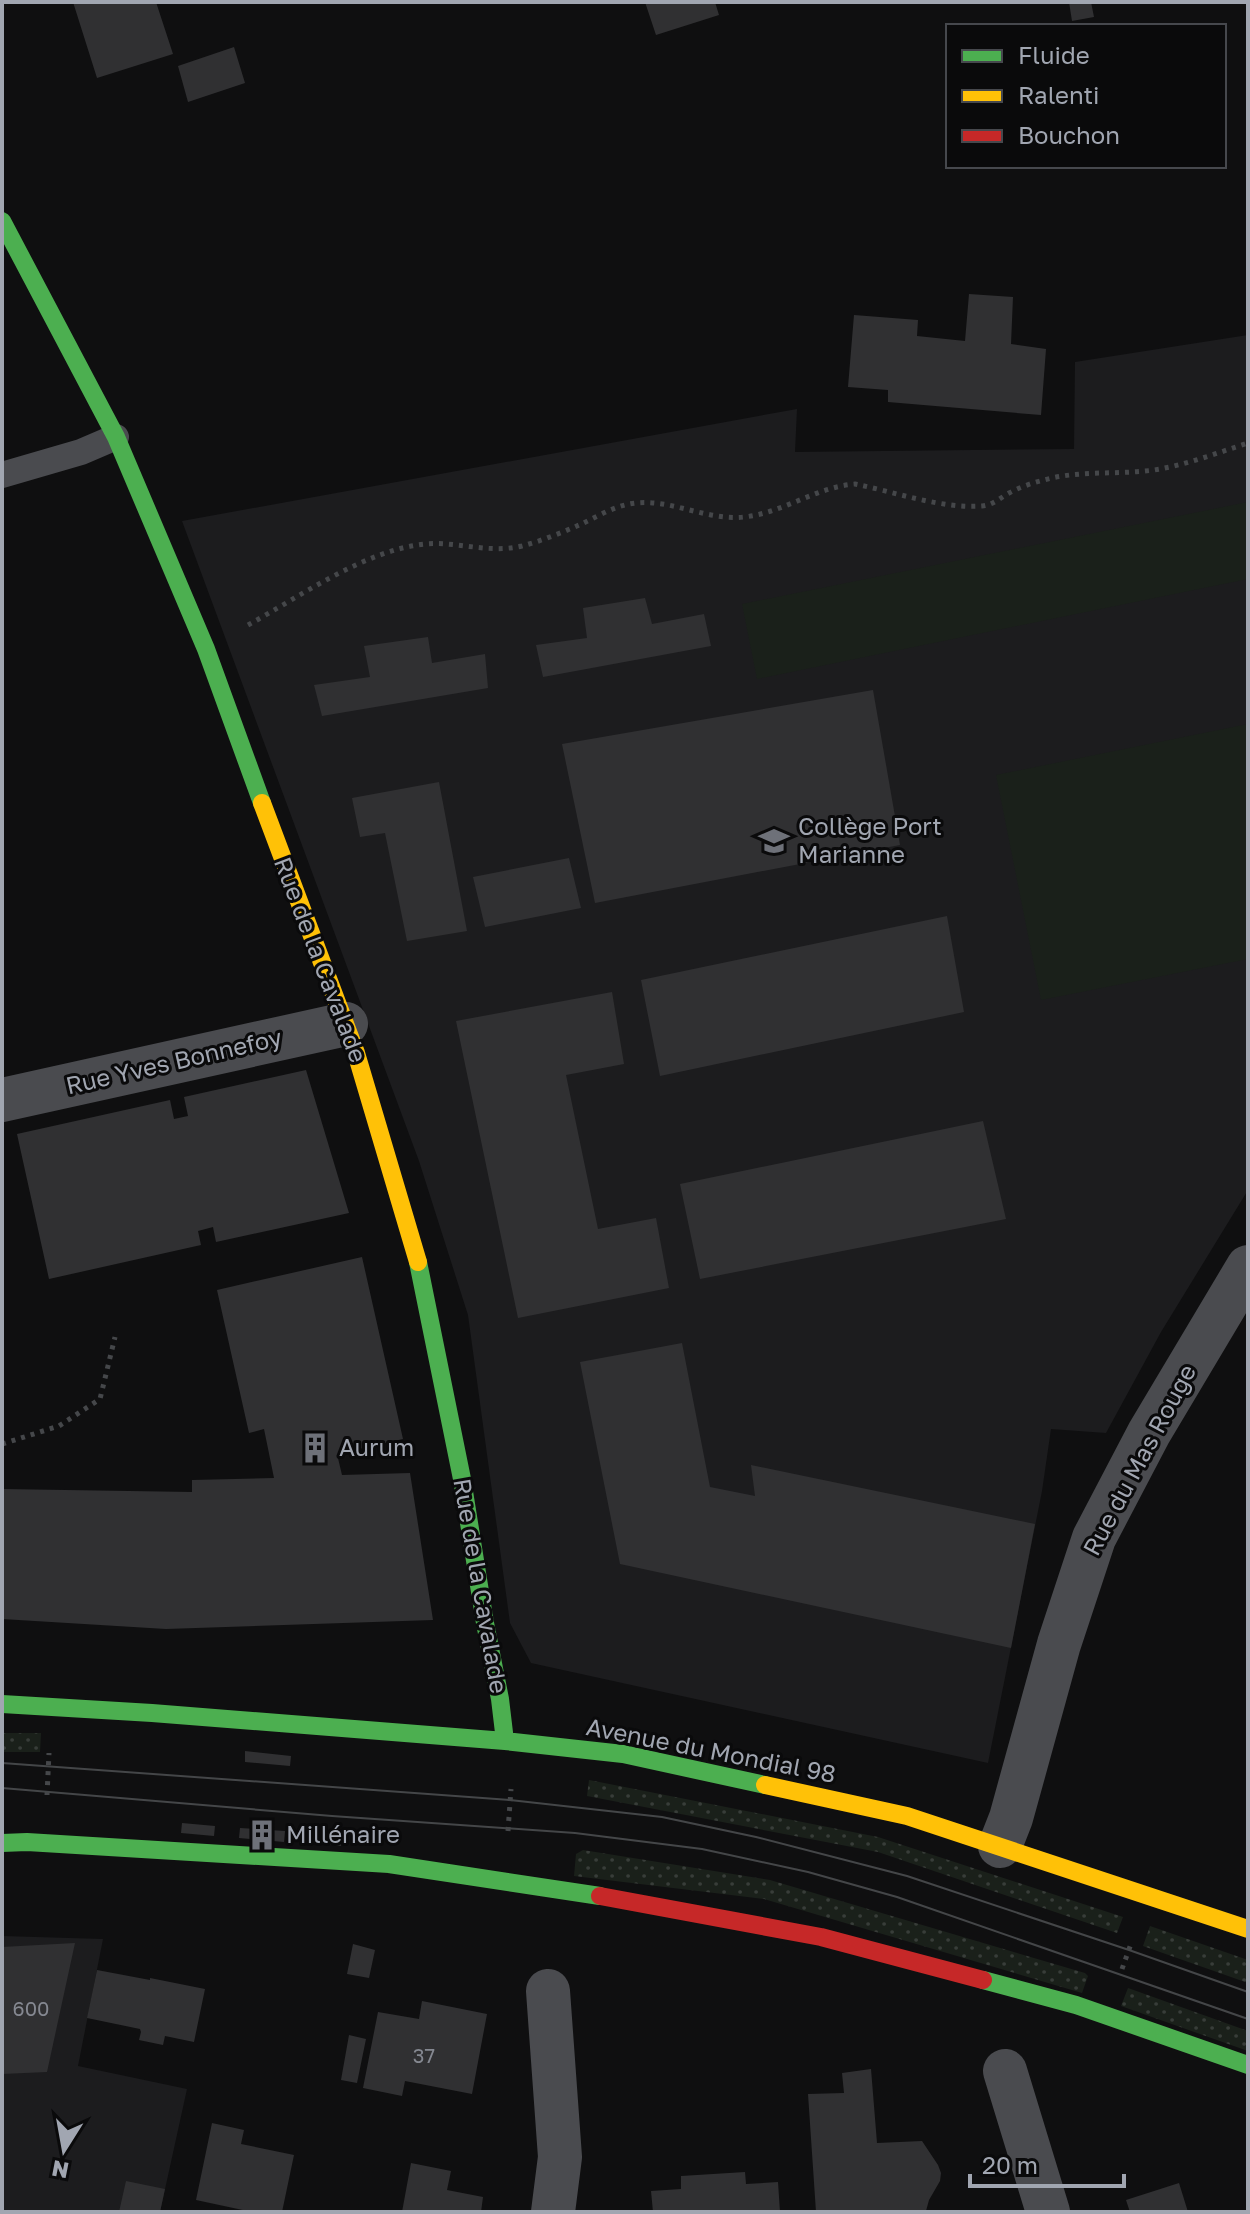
<svg xmlns="http://www.w3.org/2000/svg" width="1250" height="2214" font-family="'Golos Text',sans-serif">
<style>
.built{fill:#1c1c1e}
.grass{fill:url(#grass-dots)}
.pitch{fill:#1a201a}
.building{fill:#303032}
.lines{fill:none;stroke-linecap:round;stroke-linejoin:round}
.path{stroke:#45474a;stroke-width:5;stroke-dasharray:4 6;stroke-linecap:butt}
.lane{stroke:#4a4b4f;stroke-width:26}
.street{stroke:#4a4b4f;stroke-width:44}
.fast{stroke:#4caf50;stroke-width:18}
.slow{stroke:#ffc107;stroke-width:18}
.jam{stroke:#c62828;stroke-width:18}
.tram{stroke:#444648;stroke-width:2}
.labels{text-anchor:middle;stroke-width:6;stroke-linejoin:round;paint-order:stroke}
.number-label{font-size:20px;fill:#858891}
.poi-label{font-size:24px;fill:#a1a6b1;stroke:#0a0a0b;text-anchor:start}
.street-label{font-size:24px;fill:#a1a6b1;stroke:#0a0a0b}
</style>
<defs>
<pattern id="grass-dots" width="8" height="8" patternUnits="userSpaceOnUse" patternTransform="scale(2)"><rect width="8" height="8" fill="#1a201a"/><path d="M2 2h.1M6 6h.1" fill="none" stroke="#383d39" stroke-width="1.8" stroke-linecap="round"/></pattern>
</defs>
<rect width="100%" height="100%" fill="#0f0f10"/>
<!-- built -->
<path class="built" d="M1248,335V1190L1161,1332L1106,1433L1051,1429L1042,1491L988,1763L531,1663L510,1623L468,1315L419,1161L182,521L797,409L795,452L1074,449L1075,362Z
M2,1936L103,1939L78,2066L187,2089L160,2212H2Z"/>
<!-- grass -->
<path class="grass" d="M2,1733H41L40,1752H2Z
M589,1780L878,1837L1123,1917L1117,1933L878,1852L587,1796Z
M583,1850L770,1880L1085,1973L1088,1976L1082,1993L764,1899L574,1876L576,1854Z
M1150,1926L1248,1960V1983L1143,1946Z
M1128,1988L1248,2031V2051L1121,2006Z"/>
<!-- pitch -->
<path class="pitch" d="M1248,502V579L757,679L742,604Z
M1248,724V959L1041,1000L996,775Z"/>
<!-- building -->
<path class="building" d="M73,2H156L173,54L97,78Z
M645,2H715L719,15L656,35Z
M1069,2H1091L1094,17L1072,21Z
M234,47L245,83L188,102L178,66Z
M969,294L1013,297L1011,344L1046,349L1041,415L888,402V390L848,387L854,315L918,320L917,336L965,341Z
M645,598L652,624L704,614L711,646L543,677L536,645L587,638L583,608Z
M428,637L432,663L485,654L488,688L322,716L314,685L370,677L364,646Z
M873,690L900,845L595,903L562,744Z
M439,782L467,931L407,941L385,833L360,837L352,798Z
M569,858L581,908L485,927L473,877Z
M947,916L964,1012L660,1076L641,980Z
M612,992L624,1064L566,1075L598,1229L656,1218L669,1288L518,1318L456,1021Z
M306,1070L349,1213L216,1242L213,1227L198,1231L201,1245L49,1279L17,1134L170,1100L174,1119L188,1116L184,1097Z
M983,1121L1006,1219L700,1279L680,1184Z
M362,1257L403,1439L337,1454L342,1475L410,1473L433,1620L166,1629L2,1619V1489L192,1492V1480L274,1478L264,1429L249,1433L217,1290Z
M682,1343L710,1487L755,1496L751,1465L1035,1524L1011,1648L620,1564L580,1362Z
M245,1751L291,1756L290,1766L245,1762Z
M182,1823L215,1826L214,1836L181,1833Z
M240,1828L285,1831L284,1842L239,1838Z
M307,1834L342,1836L341,1846L306,1842Z
M75,1943L47,2072L2,2074V1947Z
M353,1944L375,1950L369,1978L347,1974Z
M97,1970L150,1980V1978L205,1989L194,2042L165,2036L163,2045L139,2040L141,2032L140,2029L87,2018Z
M422,2001L487,2014L472,2094L405,2081L402,2096L363,2088L378,2012L419,2019Z
M349,2035L366,2039L357,2083L341,2080Z
M871,2069L877,2143L922,2141L938,2165L941,2173L940,2181L929,2200L926,2211L816,2212L808,2094L844,2093L842,2073Z
M212,2123L244,2130L241,2144L294,2155L282,2212H252L196,2200Z
M411,2163L451,2171L447,2190L483,2197L481,2212H402Z
M745,2172L746,2184L778,2182L780,2212H653L651,2191L681,2189V2176Z
M126,2181L165,2189L160,2212H119Z
M1179,2183L1188,2212H1130L1126,2200Z"/>
<g class="lines">
<!-- path -->
<path class="path" d="M248,625C301,596 365,550 425,544C458,541 487,554 522,546C541,541 561,533 579,525C597,517 615,505 636,503C672,499 707,521 744,517C783,513 816,487 855,484C895,492 942,509 982,506C993,505 1000,498 1009,493C1020,487 1032,483 1044,480C1079,470 1117,475 1154,470C1186,465 1217,453 1248,443
M2,1444L59,1426L100,1399L115,1337
M47,1795L49,1753
M508,1831L511,1789
M1122,1969L1132,1941"/>
<!-- lane -->
<path class="lane" d="M2,475L81,452L116,437"/>
<!-- street -->
<path class="street" d="M2,1100L346,1024
M1000,1846L1011,1818L1059,1644L1094,1538L1149,1433L1248,1267
M548,1991L560,2157L553,2212
M1005,2071L1048,2212"/>
<!-- fast -->
<path class="fast" d="M2,221L116,437L206,649L262,803
M418,1262L462,1479L485,1623L500,1699L505,1741
M2,1704L152,1713L505,1741L623,1754L765,1785
M2,1843L27,1842L389,1864L600,1896
M983,1980L1076,2005L1248,2065"/>
<!-- slow -->
<path class="slow" d="M262,803L356,1053L418,1262
M765,1785L907,1816L1248,1929"/>
<!-- jam -->
<path class="jam" d="M600,1896L821,1937L983,1980"/>
<!-- tram -->
<path class="tram" d="M2,1763L510,1800L662,1817L756,1837L907,1876L1129,1950L1248,1992
M2,1788L332,1816L575,1833L702,1849L808,1872L897,1897L1248,2019"/>
</g>
<!-- icons -->
<defs>
<g id="school-bare" transform="scale(2.4)"><path d="M0-5L7-2L0 1L-7-2ZM-4 1L0 2.5L4 1V4Q0 6-4 4Z" fill="#6e7179" stroke="#0a0a0b" stroke-width="2.5" paint-order="stroke"/></g>
<g id="building-bare" transform="scale(2.4)"><path d="M-4-6H4V6H1V3H-1V6H-4ZM-2.5-4.3h1.7v1.8h-1.7ZM.8-4.3h1.7v1.8H.8ZM-2.5-1h1.7V.8h-1.7ZM.8-1h1.7V.8H.8Z" fill="#6e7179" stroke="#0a0a0b" stroke-width="2.5" paint-order="stroke"/></g>
</defs>
<g fill-rule="evenodd">
<use href="#school-bare" x="774" y="841"/>
<use href="#building-bare" x="315" y="1448"/>
<use href="#building-bare" x="262" y="1835"/>
</g>
<g class="labels">
<!-- number labels -->
<g class="number-label">
<text x="31" y="2016">600</text>
<text x="424" y="2063">37</text>
</g>
<!-- poi labels -->
<g class="poi-label">
<text x="798" y="835">Collège Port<tspan x="798" dy="28">Marianne</tspan></text>
<text x="339" y="1456">Aurum</text>
<text x="286" y="1843">Millénaire</text>
</g>
<!-- street labels -->
<g class="street-label">
<text transform="translate(320 960) rotate(69)" y="8">Rue de la Cavalade</text>
<text transform="translate(174 1062) rotate(-13)" y="8">Rue Yves Bonnefoy</text>
<text transform="translate(1140 1460) rotate(-62)" y="8">Rue du Mas Rouge</text>
<text transform="translate(480 1586) rotate(80)" y="8">Rue de la Cavalade</text>
<text transform="translate(711 1751) rotate(11)" y="8">Avenue du Mondial 98</text>
</g>
</g>
<!-- border -->
<rect width="1250" height="2214" fill="none" stroke="#a1a6b1" stroke-width="8"/>
<!-- legend -->
<rect x="946" y="24" width="280" height="144" fill="#0a0a0b" stroke="#46484d" stroke-width="2"/>
<rect x="962" y="50" width="40" height="12" fill="#4caf50" stroke="#46484d" stroke-width="2"/>
<text x="1018" y="64" font-size="24" fill="#a1a6b1">Fluide</text>
<rect x="962" y="90" width="40" height="12" fill="#ffc107" stroke="#46484d" stroke-width="2"/>
<text x="1018" y="104" font-size="24" fill="#a1a6b1">Ralenti</text>
<rect x="962" y="130" width="40" height="12" fill="#c62828" stroke="#46484d" stroke-width="2"/>
<text x="1018" y="144" font-size="24" fill="#a1a6b1">Bouchon</text>
<!-- north arrow -->
<g transform="translate(64 2150) rotate(191)" stroke="#0a0a0b" stroke-width="6" paint-order="stroke">
<path d="M0-6L14 30L0 20L-14 30Z" fill="#a1a6b1"/>
<text y="-12" font-size="22" font-weight="bold" text-anchor="middle" fill="#a1a6b1">N</text>
</g>
<!-- scale -->
<path d="M970 2174v12h154v-12" fill="none" stroke="#a1a6b1" stroke-width="4"/>
<text x="982" y="2174" font-size="24" fill="#a1a6b1" stroke="#0a0a0b" stroke-width="6" paint-order="stroke">20 m</text>
</svg>
